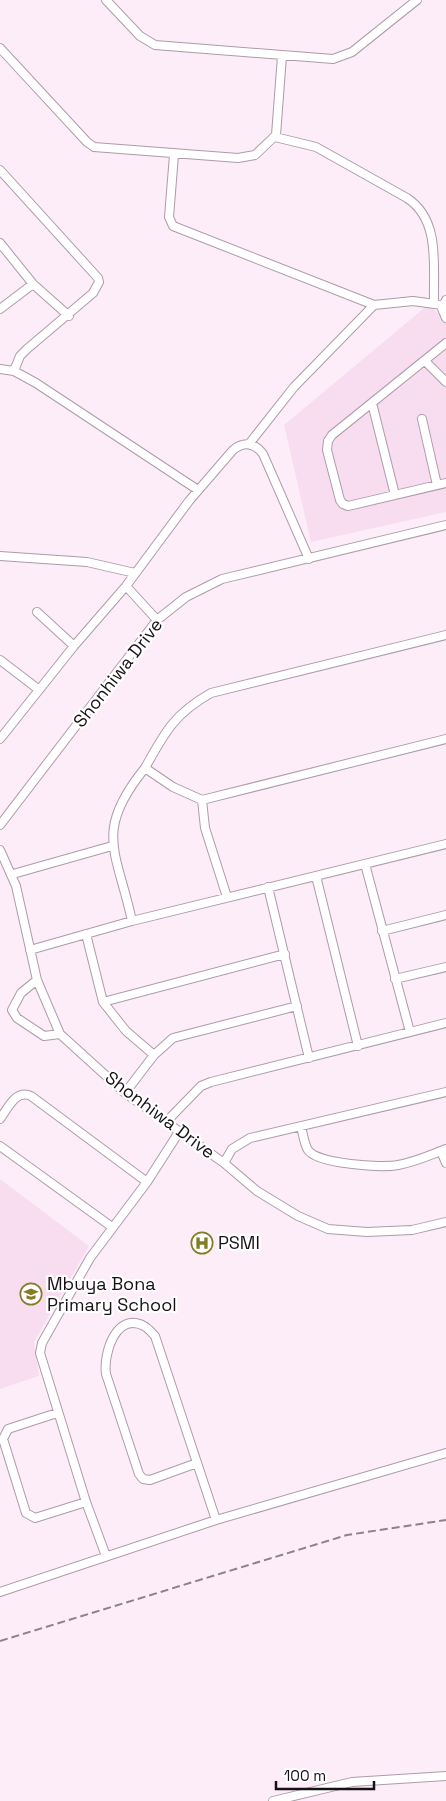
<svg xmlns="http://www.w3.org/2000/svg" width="446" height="1801" font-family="'Space Grotesk',sans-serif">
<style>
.built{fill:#f8ddf1}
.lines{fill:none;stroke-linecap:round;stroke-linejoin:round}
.minor-casing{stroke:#ad9ba9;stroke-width:10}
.minor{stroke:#fff;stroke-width:8}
.rail{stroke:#8d818a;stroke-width:2;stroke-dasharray:8 4;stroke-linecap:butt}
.labels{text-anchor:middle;stroke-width:4.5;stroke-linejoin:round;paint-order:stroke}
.street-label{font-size:18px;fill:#171015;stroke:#fff}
.poi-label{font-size:18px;fill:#171015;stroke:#fff;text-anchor:start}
</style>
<rect width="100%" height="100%" fill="#fdedf9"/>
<!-- built -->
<path class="built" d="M429,304L446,323V512L311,542L284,425Z
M0,1179L89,1246L34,1342L39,1376L0,1389Z"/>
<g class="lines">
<!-- minor casing -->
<g class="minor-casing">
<path id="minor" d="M106,0L140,36L155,45L333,59L352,52L417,0
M0,48L87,142L94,147L238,158L255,155L276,135L282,56
M275,137L316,147L407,198C441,220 433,267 434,303
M174,155L169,217L173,226L374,305L413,301L442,305
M0,170L98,278L99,282L93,293L27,349L20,356L14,371
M0,243L33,284L69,316
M446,300L442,309L446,318
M0,309L33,284
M446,343L332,435L328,441L327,450L340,500L343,504L348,506L446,483
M425,361L446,382
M0,369L14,371L36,383L198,490
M372,403L395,495
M422,419L437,485
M249,444L294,387L374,305
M0,556L87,562L135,573
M126,586L189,501L233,450C244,441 255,443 263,454L309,559
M37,612L74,646
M0,660L38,689
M0,739L74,646L126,586L157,620
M145,768C165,732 174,714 211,693L446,635
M202,800L205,828L227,897
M0,825L157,620L186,597L222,579L446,525
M0,850L16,886L37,980L60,1034L125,1093L224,1163L257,1191L298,1216L328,1229L367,1232L412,1230L446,1222
M365,864L410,1032
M13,874L112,846
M316,876L358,1046
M268,887L309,1058
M132,921C117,851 93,832 145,768L173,787L202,800L446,739
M382,931L446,915
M86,934L103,1002L126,1031L154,1055
M30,950L132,921L446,844
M395,979L446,967
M37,980L21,993L12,1010L17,1018L44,1036L60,1034
M103,1002L285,954
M125,1093L154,1055L173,1038L297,1006
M0,1119C8,1108 16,1089 31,1096L147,1182
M166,1122L201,1086L211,1082L446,1023
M301,1127C303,1133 304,1144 308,1150C317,1164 382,1168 398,1165C415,1162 430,1155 446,1149
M0,1146L112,1227
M441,1151L446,1163
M224,1163L232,1149L250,1138L446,1092
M57,1413L8,1429L3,1439L26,1513L35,1518L86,1502
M197,1463L150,1480L143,1479L139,1474L106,1374C103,1354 116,1311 144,1326C148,1328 152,1333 155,1336L216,1520
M106,1556L86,1502L40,1353L42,1343L90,1258L147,1182L179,1132
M0,1592L216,1520L446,1453
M273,1801L352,1782L446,1776"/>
</g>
<!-- minor -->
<use href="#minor" class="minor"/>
<!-- rail -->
<path class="rail" d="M0,1641L347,1535L446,1520"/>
</g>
<!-- icons -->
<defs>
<g id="hospital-ring" transform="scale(1.125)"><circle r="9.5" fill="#fff" stroke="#837d24" stroke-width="1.5"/><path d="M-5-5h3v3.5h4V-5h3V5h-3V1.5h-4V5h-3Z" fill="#837d24"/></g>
<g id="school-ring" transform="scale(1.125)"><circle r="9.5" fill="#fff" stroke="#837d24" stroke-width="1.5"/><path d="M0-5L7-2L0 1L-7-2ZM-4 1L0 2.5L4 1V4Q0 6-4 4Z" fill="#837d24"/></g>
</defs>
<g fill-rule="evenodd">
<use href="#hospital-ring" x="202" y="1243"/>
<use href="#school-ring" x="31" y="1294"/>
</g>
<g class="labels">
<!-- street labels -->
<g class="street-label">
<text transform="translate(118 673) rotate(-52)" y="6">Shonhiwa Drive</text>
<text transform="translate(160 1115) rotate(37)" y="6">Shonhiwa Drive</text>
</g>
<!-- poi labels -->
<g class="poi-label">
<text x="218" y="1249">PSMI</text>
<text x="47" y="1290">Mbuya Bona<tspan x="47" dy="21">Primary School</tspan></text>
</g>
</g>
<!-- scale -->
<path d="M276 1781v8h98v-8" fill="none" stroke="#171015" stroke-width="2.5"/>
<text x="284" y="1781" font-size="15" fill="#171015" stroke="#ffffff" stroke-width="4" paint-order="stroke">100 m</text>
</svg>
